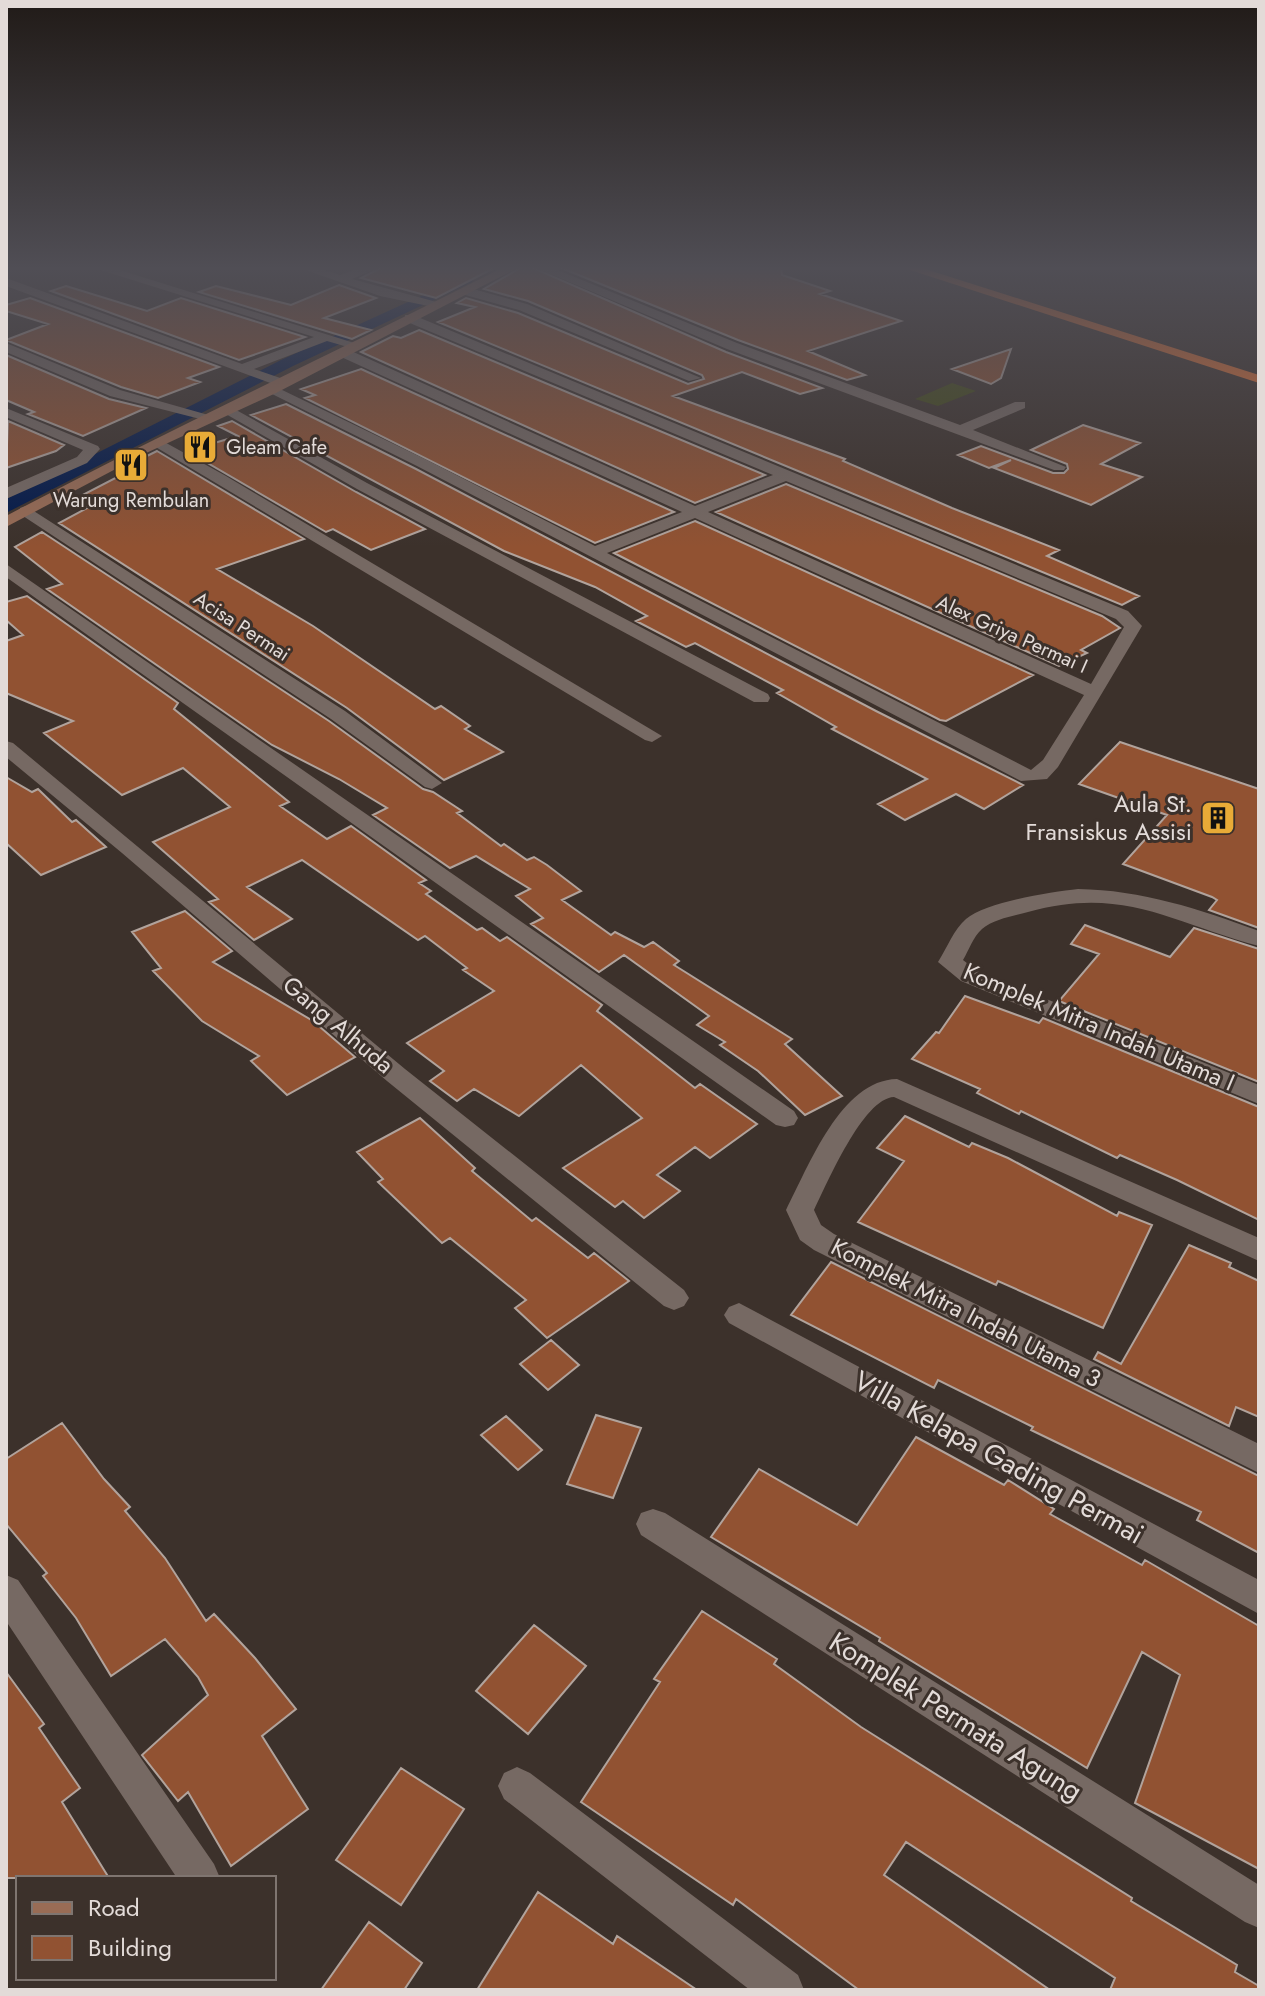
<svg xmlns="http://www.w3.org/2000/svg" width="1265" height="1996" font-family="Jost,sans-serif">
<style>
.green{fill:#434918}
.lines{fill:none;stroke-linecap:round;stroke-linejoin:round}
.canal{fill:#02194a;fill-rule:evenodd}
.building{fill:#915232;stroke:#b1a39c;stroke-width:2}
.street{fill:#766963;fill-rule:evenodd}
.secondary{fill:#996c55;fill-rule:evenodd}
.highway{fill:#ea7333;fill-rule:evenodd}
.labels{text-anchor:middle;stroke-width:6;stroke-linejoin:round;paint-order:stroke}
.far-poi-label{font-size:20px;fill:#e3dbd8;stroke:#3c312b;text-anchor:start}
.far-street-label{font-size:20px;fill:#e3dbd8;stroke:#3c312b}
.poi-label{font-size:24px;fill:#e3dbd8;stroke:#3c312b;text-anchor:end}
.street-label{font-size:24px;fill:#e3dbd8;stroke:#3c312b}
.near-street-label{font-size:28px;fill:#e3dbd8;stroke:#3c312b}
</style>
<rect width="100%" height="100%" fill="#3c312b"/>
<!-- green -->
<path class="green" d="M952,383L976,391L938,406L915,399Z"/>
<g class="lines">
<!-- canal -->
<path class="canal" d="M467,275L474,279L472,282L293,366L6,513V499L281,360Z"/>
</g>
<!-- building -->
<path class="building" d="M383,267H496L436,298L361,278Z
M522,267H531L726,352L822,388L800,394L742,372L673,396L845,459L843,461L952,508L1059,550L1047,556L1139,596L1122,605L438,322L475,307L457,303L466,298L518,313L688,384L704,379L702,375L528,301L484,289Z
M559,267H781L782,275L830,291L820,294L901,321L808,351L865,375L847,380L738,340Z
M339,285L376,298L324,318L371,330L352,339L199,292L216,286L291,305Z
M66,286L147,311L181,298L305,337L239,360L51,291Z
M30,298L219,367L188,378L200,382L158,398L121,387L6,340L48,324L6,311V305Z
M419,330L765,475L695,503L361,352L393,336L401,338Z
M1011,349L1001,378L991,384L952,369Z
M6,355L109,399L146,408L83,436L28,414L34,412L6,400Z
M361,369L674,512L595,543L305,398L315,395L301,389Z
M286,404L416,469L876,711L1023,785L984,809L956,794L905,820L878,804L927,779L832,729L836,727L777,693L783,690L695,643L686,647L636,621L647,616L595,587L504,551L251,415Z
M8,421L64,445L56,451L6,468Z
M232,421L356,492L425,529L371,550L333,529L326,532L187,451L238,436L218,426Z
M1083,425L1140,443L1101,464L1142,477L1091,505L994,468L1011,460L989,468L958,455L981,446L1053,473H1064L1068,469L1067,464L1031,450Z
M157,451L304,539L217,569L313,626L435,709L441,706L470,726L465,729L503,752L444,780L347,708L59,523L89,507L71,501L129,471L123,468Z
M786,484L1102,616L1120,628L1081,650L1087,653L1059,666L716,512Z
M695,521L1033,675L946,721L940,720L614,553Z
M42,532L329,721L423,789L433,792L462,811L457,813L501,846L504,844L527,860L534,857L547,865L581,891L562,900L611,935L615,932L644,947L653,942L679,961L674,965L792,1039L785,1044L842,1096L805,1115L758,1071L720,1045L725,1042L697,1025L709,1016L624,955L599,972L531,924L543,918L516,896L530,889L476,856L450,868L373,815L387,808L339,779L272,745L47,589L62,584L15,547Z
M27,596L178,703L174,709L289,802L280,806L327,839L351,826L426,880L419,883L431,891L426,894L477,930L482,928L500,941L507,937L602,1005L597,1011L695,1088L700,1084L757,1124L710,1158L695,1147L657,1175L680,1191L644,1218L623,1201L615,1207L563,1168L642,1118L581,1065L519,1116L474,1089L457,1101L430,1081L444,1071L407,1043L494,991L463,970L467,968L425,936L418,940L302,860L247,887L292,919L254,940L209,902L218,899L153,842L230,807L183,768L122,795L44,733L73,721L6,693V641L23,635L6,620V602Z
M1120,742L1259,789V928L1209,910L1217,900L1212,897L1123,864L1167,815L1079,784Z
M6,777L32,792L38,789L72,822L76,820L106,847L41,875L6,843Z
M185,911L232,951L213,962L313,1021L355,1057L287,1095L251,1061L259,1056L202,1021L153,971L161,968L132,932Z
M1085,925L1170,957L1194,928L1259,949V1082L1059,1001L1099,954L1071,944Z
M965,996L1039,1023L1043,1018L1259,1107V1220L1177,1180L1120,1155L1117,1158L1021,1111L1019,1114L977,1093L980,1089L912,1059L936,1032L939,1033Z
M905,1116L969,1147L972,1143L1008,1158L1117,1216L1119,1212L1152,1225L1103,1328L998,1281L996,1285L858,1222L904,1161L877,1148Z
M420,1118L475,1168L472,1171L532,1221L536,1218L588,1258L594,1253L629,1281L547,1338L515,1308L526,1300L450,1238L442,1243L378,1182L383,1179L357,1152Z
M1189,1245L1231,1263L1229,1267L1259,1281V1417L1236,1407L1229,1426L1094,1359L1098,1352L1121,1364Z
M831,1262L1259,1476V1553L1197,1520L1201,1512L1031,1430L1033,1427L938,1380L934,1388L791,1315Z
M551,1340L579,1365L548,1390L520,1364Z
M596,1415L641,1428L613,1498L567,1484Z
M506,1416L542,1450L518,1470L481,1435Z
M62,1423L104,1479L130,1507L125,1511L165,1558L206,1621L214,1614L255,1658L296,1709L262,1736L308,1809L231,1866L188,1792L178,1801L142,1755L208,1695L198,1677L165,1639L111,1676L76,1618L43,1576L47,1573L6,1524V1459Z
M916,1437L1004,1485L1008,1480L1054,1509L1050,1514L1142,1565L1145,1560L1259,1626V1869L1135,1803L1180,1675L1142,1652L1087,1768L879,1641L880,1638L711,1537L759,1469L857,1525Z
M702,1611L777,1659L774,1664L861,1727L1132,1898L1131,1901L1237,1965L1235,1972L1259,1986V1990H1110L1115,1978L906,1842L884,1875L1050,1990H859L736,1899L733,1905L581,1802L660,1682L654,1679Z
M534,1625L586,1666L528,1734L476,1691Z
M6,1672L44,1724L39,1728L80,1788L62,1802L109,1878H6Z
M401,1768L464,1809L401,1905L336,1860Z
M538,1892L613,1944L617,1936L697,1990H477Z
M369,1922L422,1963L404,1990H321Z"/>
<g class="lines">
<!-- street -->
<path class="street" d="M91,267H110L364,346L358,350L327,341L254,369L289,381L291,384L284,388L6,286V278L242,364L314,337Z
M297,267H315L340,275L363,267H380L352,279L444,304L438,308L380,296Z
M534,267H550L737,343L960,425L1015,402H1025V408L973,430L1066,467L1064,470H1054L727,349Z
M466,287L527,304L701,378L689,381L519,310L462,294V288Z
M405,315H413L1128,611L1142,626L1058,767L1047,779L1021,781L417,466L264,390L276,387L427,460L595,546L682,512L339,356V350H349L695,506L773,475L405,321ZM786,481L1116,619L1124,627L1091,684L708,512ZM695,518L1084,695L1043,760L1031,770L607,553Z
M6,343L120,390L219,418L212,422L110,396L6,352Z
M229,406L367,483L768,694L770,698L768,702H754L357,489L224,413V407Z
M6,408L98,446L100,449L87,463L6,499V488L77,457L83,450L6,417Z
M159,439L226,476L662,736L652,742L645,740L154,446V440Z
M26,506L345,711L442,783L432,789L425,787L331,719L20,514V508Z
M6,564L794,1111L798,1118L794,1125L785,1127L776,1125L6,577Z
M6,741L13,743L405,1069L684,1290L689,1298L684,1306L674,1310L664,1306L387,1081L122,853L6,757Z
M1078,889C1142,890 1199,909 1259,931V946C1172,923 1124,885 1028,912C1014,916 994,919 982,929C973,937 969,950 963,960L977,971L1259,1085V1104L961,981L938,962C947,948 954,929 966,919C986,902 1051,892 1078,889Z
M897,1079L1259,1238V1261L894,1097C863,1098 827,1184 814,1210L821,1225L834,1234L1259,1444V1473L814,1250L800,1240L786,1210C809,1166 841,1080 897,1079Z
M739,1303L1259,1580V1614L729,1323L724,1315L729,1307Z
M653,1509L665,1513L1259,1885V1928L1245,1922L641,1535L636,1524L641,1513Z
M6,1575L18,1580L214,1864L220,1878H177L6,1621Z
M517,1767L530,1773L798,1975L804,1990H750L504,1799L498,1786L504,1773Z"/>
<!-- secondary -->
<path class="secondary" d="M504,267H519L276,393L144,454L6,527V516C170,429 338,351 504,267Z"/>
<!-- highway -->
<path class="highway" d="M901,267H919L1259,375V383Z"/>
</g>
<!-- sky -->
<linearGradient id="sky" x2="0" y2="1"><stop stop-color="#211b18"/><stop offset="0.49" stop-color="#504e55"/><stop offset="1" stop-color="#504e55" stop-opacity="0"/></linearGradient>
<rect width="1265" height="547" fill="url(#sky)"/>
<!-- icons -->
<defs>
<g id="restaurant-square" transform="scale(1.8)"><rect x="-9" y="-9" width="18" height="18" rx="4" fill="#e8ab37" stroke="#3c312b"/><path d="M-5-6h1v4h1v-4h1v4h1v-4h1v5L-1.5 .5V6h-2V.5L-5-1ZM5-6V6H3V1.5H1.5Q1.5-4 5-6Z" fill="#111"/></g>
<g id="building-square" transform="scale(1.8)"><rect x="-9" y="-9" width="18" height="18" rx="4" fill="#e8ab37" stroke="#3c312b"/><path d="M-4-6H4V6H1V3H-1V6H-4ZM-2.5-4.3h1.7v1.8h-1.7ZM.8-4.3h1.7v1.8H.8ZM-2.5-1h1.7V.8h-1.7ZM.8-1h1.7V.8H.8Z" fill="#111"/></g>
</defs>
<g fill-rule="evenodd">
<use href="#restaurant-square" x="200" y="447"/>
<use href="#restaurant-square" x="131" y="465"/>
<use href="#building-square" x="1218" y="818"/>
</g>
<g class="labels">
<!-- far-poi labels -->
<g class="far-poi-label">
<text x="226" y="454">Gleam Cafe</text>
<text x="131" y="507" text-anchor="middle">Warung Rembulan</text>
</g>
<!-- far-street labels -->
<g class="far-street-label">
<text transform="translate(242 626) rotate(33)" y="7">Acisa Permai</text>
<text transform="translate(1012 634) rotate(24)" y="7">Alex Griya Permai I</text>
</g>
<!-- poi labels -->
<g class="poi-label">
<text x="1192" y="812">Aula St.<tspan x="1192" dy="28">Fransiskus Assisi</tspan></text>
</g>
<!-- street labels -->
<g class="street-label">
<text transform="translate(338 1025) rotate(40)" y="8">Gang Alhuda</text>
<text transform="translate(1099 1027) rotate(23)" y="8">Komplek Mitra Indah Utama I</text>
<text transform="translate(966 1313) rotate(27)" y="8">Komplek Mitra Indah Utama 3</text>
</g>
<!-- near-street labels -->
<g class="near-street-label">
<text transform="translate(999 1457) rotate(29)" y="10">Villa Kelapa Gading Permai</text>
<text transform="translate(956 1716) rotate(32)" y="10">Komplek Permata Agung</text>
</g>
</g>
<!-- border -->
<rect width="1265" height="1996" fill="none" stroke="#e3dbd8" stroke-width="16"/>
<!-- legend -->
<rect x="16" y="1876" width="260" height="104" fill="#3c312b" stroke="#7f7570" stroke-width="2"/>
<rect x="32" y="1902" width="40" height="12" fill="#996c55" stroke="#7f7570" stroke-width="2"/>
<text x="88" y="1916" font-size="24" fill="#e3dbd8">Road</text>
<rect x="32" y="1936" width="40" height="24" fill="#915232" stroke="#7f7570" stroke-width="2"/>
<text x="88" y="1956" font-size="24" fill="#e3dbd8">Building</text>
</svg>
